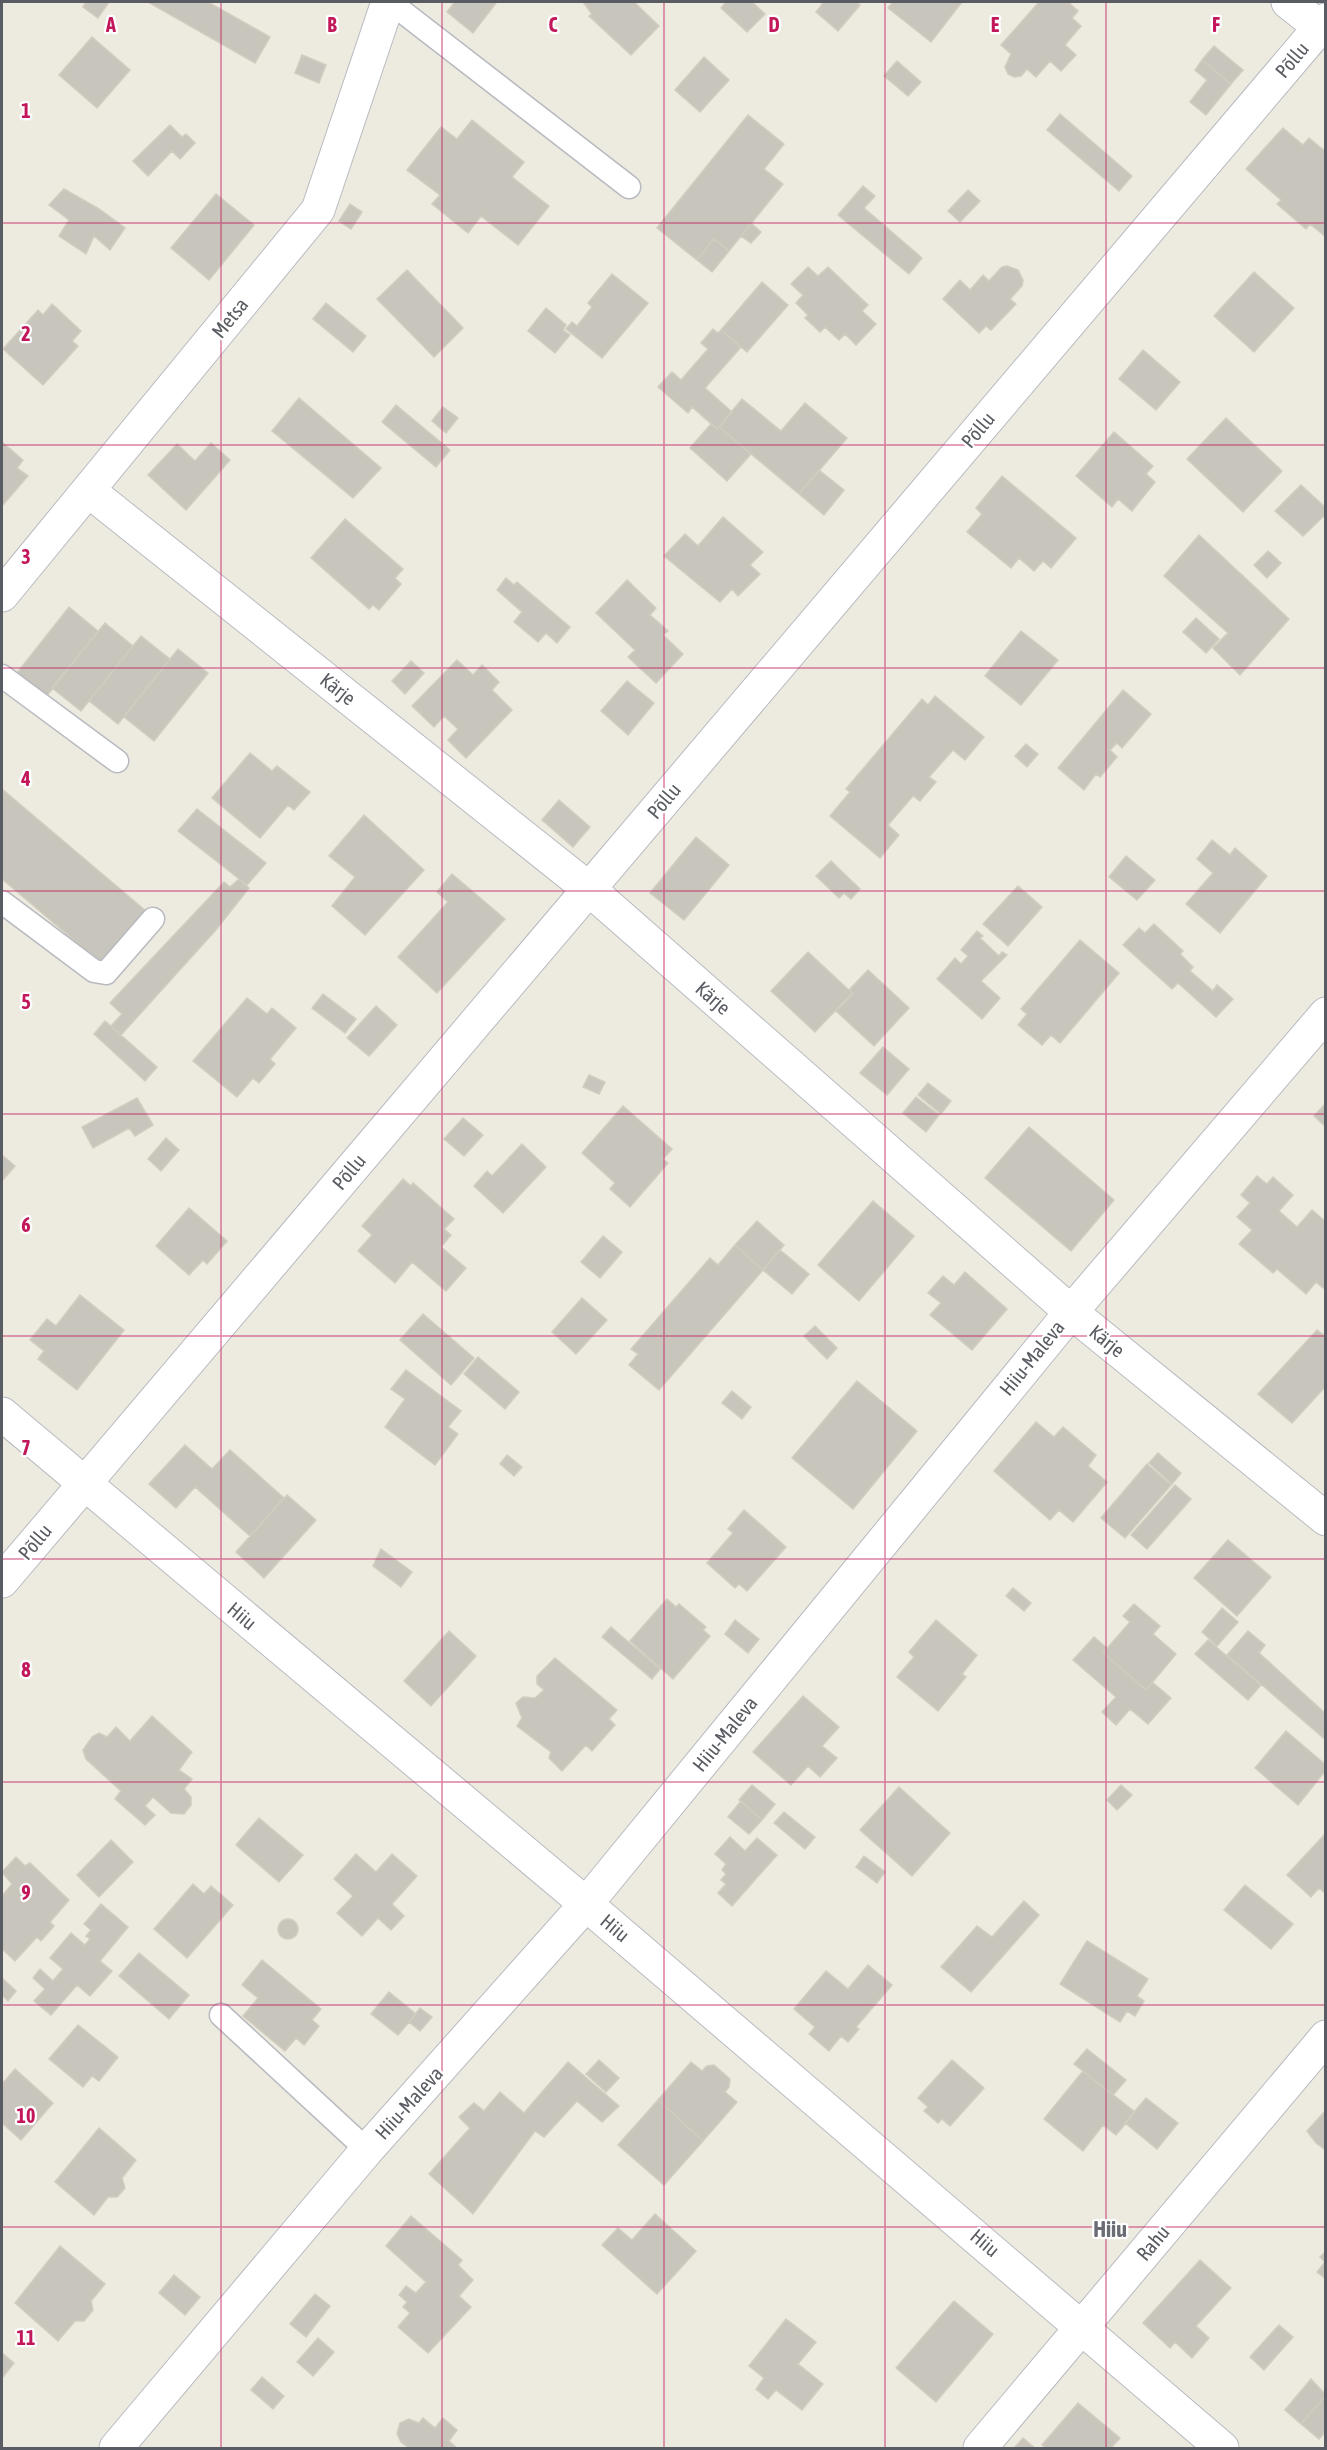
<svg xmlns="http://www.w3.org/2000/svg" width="1327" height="2450" font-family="'Asap Condensed',sans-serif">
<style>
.building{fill:#c8c5bd;stroke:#d1cdbe;stroke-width:1.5}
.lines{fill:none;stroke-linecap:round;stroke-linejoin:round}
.service-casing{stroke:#b8bac0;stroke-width:25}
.minor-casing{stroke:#b8bac0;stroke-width:35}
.tertiary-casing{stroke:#b8bac0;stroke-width:35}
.service{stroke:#fff;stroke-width:22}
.minor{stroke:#fff;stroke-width:33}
.tertiary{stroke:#fff;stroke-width:33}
.grid{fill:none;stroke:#c2185b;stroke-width:1.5;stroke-opacity:0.55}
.labels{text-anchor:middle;stroke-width:4.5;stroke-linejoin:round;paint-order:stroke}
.street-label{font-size:20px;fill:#595c62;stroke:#fff}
.quarter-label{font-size:22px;font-weight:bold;fill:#6a6e74;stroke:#fff}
.grid-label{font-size:20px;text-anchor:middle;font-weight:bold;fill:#c2185b;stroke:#fff;stroke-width:4.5;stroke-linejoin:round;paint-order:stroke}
</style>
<rect width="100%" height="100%" fill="#edebe0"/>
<!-- building -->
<path class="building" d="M86,2H109L98,18L83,7Z
M148,2H208L270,37L255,63Z
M455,2H494L496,3L473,33L447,12Z
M583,2H634L659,26L631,55L589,16L592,14Z
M726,2H752L765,14L747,32L721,8Z
M824,2H856L860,5L838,31L816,12Z
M893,2H962L931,42L888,8Z
M1039,2H1068L1078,11L1072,18L1081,26L1065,45L1076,55L1061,71L1050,61L1036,77L1027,69L1021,76L1014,77L1008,74L1005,67L1011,54L1001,45Z
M92,37L130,70L97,108L59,75Z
M1214,46L1243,70L1231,84L1202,60Z
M302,55L326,65L319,83L295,73Z
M704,57L729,80L700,112L675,90Z
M1202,60L1231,84L1206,115L1190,102L1207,80L1195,70Z
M897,61L921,82L908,96L884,76Z
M1060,114L1132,176L1119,191L1047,130Z
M748,115L784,144L764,169L783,184L729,251L714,239L697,260L657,228Z
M472,120L524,162L512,177L549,206L518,245L481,216L468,233L432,204L440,195L407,170L441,127L457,139Z
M170,125L182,137L186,134L195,143L180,159L172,151L148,176L133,161Z
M1283,128L1303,145L1309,138L1326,152V237L1310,224L1306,229L1277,204L1281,200L1246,169Z
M863,186L875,196L864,208L922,258L909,274L838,215Z
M64,189L99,209L125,228L110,250L94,236L86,254L59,236L69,220L49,205Z
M968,190L980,201L960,222L948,211Z
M216,194L254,225L209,280L171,248Z
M350,204L362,212L351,229L339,221Z
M751,223L761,232L751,243L741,236Z
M714,239L729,251L712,272L697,260Z
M1007,266L1018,270L1023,280L1022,286L1010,299L1016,304L991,330L986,326L979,333L943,299L960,280L970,290L983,275L989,281L1002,267Z
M808,267L818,276L828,267L868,305L862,311L876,324L856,345L845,334L839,340L825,327L820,332L805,318L808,315L796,303L803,295L791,284Z
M407,270L463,328L434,357L377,299Z
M1254,272L1294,308L1254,352L1214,316Z
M612,274L648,303L602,358L566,329L572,322L577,326L592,307L588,303Z
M762,282L788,305L747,352L721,330Z
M326,303L366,336L353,352L313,319Z
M52,304L81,331L72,341L78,346L43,385L3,349L38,310L43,315Z
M546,308L566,325L563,330L570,335L555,353L528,331Z
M713,329L718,333L721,330L741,347L705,388L732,412L717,429L692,407L688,413L658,387L672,372L681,380L708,349L701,343Z
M1143,350L1180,382L1156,410L1119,379Z
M299,398L381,468L353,498L272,431Z
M742,399L781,431L805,403L847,438L799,494L719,427Z
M396,405L450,450L436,467L382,422Z
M443,407L458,418L446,433L432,421Z
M1226,418L1282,471L1243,512L1187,459Z
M711,424L717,429L719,427L751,454L727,481L690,448Z
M1114,432L1153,466L1146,474L1155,482L1132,511L1118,499L1112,507L1076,476Z
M2,442L23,460L17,468L28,476L2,506Z
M211,443L230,460L186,510L148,475L177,444L195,461Z
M819,470L844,490L824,515L799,494Z
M1002,476L1076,538L1051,568L1043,561L1034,571L1019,558L1011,568L967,532L982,514L976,508Z
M1301,485L1326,508V514L1303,536L1275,511Z
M723,517L763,552L750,565L760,574L738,596L732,589L720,602L664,556L685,534L698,546Z
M345,519L403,569L395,578L401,584L379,610L373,605L369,609L311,558Z
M1199,535L1289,619L1240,675L1213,648L1228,633L1164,576Z
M1268,551L1281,563L1267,578L1254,565Z
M506,578L514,585L517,582L570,627L557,643L546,633L538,642L514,622L522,612L497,590Z
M627,580L656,608L650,615L668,631L663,635L683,654L656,683L628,657L635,650L596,613Z
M69,607L98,631L46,697L17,673Z
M1196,618L1219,639L1206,653L1183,632Z
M105,623L133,646L81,711L52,688Z
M1021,631L1058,660L1021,705L985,676Z
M141,636L170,659L118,724L89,701Z
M178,649L208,673L154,741L124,717Z
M457,660L473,675L482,665L499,682L492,690L512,710L466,758L448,740L458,729L444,716L434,727L412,706Z
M411,661L424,673L405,694L392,681Z
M627,681L654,703L628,735L601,711Z
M1123,690L1151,714L1122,748L1117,743L1110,750L1117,757L1100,777L1096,774L1084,790L1058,768Z
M935,696L984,737L965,760L953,750L929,777L936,782L920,801L913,796L888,825L899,835L880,858L830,816L850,792L846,789L922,699L928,705Z
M1026,744L1038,754L1027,767L1015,756Z
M250,753L272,771L277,766L310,792L294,810L288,805L260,838L212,798Z
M2,789L146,911L102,964L2,879Z
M559,800L590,827L573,847L542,820Z
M197,809L266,863L247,885L178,831Z
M364,815L424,870L365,935L332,906L355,877L329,856Z
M696,837L729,865L684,920L650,893Z
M1212,840L1230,855L1235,848L1267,876L1220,933L1186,904L1213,873L1197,859Z
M1126,856L1155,880L1137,900L1109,877Z
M831,861L860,889L851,899L844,893L839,898L816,876Z
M452,874L505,919L437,993L398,957L448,902L437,892Z
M239,879L249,888L215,931L121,1035L111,1026L122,1014L110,1003L224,882L230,887Z
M1018,886L1042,907L1008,946L983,924Z
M1154,924L1183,951L1180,954L1193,967L1190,971L1213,991L1217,985L1233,999L1216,1017L1178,983L1172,989L1123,945L1139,928L1145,933Z
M977,931L983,936L980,938L999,956L1002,952L1007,955L981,981L1000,998L982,1019L937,979L955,958L961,964L968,956L961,950Z
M1080,940L1119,973L1060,1043L1051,1035L1042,1045L1018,1025L1027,1014L1021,1009Z
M808,952L852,993L815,1032L771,991Z
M868,970L909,1008L874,1046L836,1011L853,994L849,990Z
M323,994L356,1019L345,1033L312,1008Z
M247,998L267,1014L272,1008L296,1028L270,1059L275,1064L259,1083L253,1078L237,1097L193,1061Z
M376,1006L397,1025L369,1056L347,1038Z
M105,1021L157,1067L145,1081L94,1034Z
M883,1047L909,1069L887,1095L860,1073Z
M589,1075L605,1082L599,1094L583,1087Z
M928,1083L951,1101L941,1114L918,1095Z
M916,1097L939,1115L926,1132L903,1113Z
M137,1098L153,1125L135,1136L129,1128L93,1148L82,1127Z
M1326,1103V1127L1314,1116Z
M623,1106L672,1149L663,1159L668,1163L630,1207L610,1189L615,1183L582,1153Z
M463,1118L483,1135L464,1156L444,1139Z
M1029,1127L1114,1200L1071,1251L985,1178Z
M166,1138L179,1150L161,1171L148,1159Z
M522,1144L546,1167L503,1213L474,1186L487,1171L492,1176Z
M2,1155L15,1166L2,1181Z
M1257,1176L1267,1184L1273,1177L1293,1195L1279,1211L1297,1227L1312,1210L1326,1222V1285L1323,1288L1316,1282L1306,1294L1277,1269L1273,1273L1239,1244L1252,1230L1237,1217L1250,1203L1241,1195Z
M403,1179L411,1186L413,1183L454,1219L444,1229L451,1235L441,1247L466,1268L446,1291L412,1262L395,1283L358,1251L372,1235L362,1226Z
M873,1201L914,1236L859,1301L818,1265Z
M189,1208L227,1241L207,1264L203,1260L189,1275L156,1246Z
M757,1221L784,1245L763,1270L735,1245Z
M603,1236L622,1252L600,1278L581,1262Z
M735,1245L763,1270L659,1390L629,1365L638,1354L631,1349L710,1258L718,1265Z
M780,1250L809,1274L792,1294L763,1270Z
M965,1272L1007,1309L972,1350L930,1315L941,1303L928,1293L943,1276L954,1285Z
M80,1295L124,1330L77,1390L38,1359L44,1351L30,1340L47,1319L56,1326Z
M582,1298L607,1320L576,1354L552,1332Z
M423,1314L474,1358L451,1385L400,1340Z
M815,1326L837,1348L827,1359L804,1336Z
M1317,1330L1326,1337V1386L1292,1423L1258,1394Z
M478,1357L519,1392L505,1409L464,1374Z
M406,1370L461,1411L448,1427L458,1434L435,1465L385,1427L405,1399L391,1389Z
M857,1381L917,1431L853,1509L792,1458Z
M732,1391L751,1407L742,1419L722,1403Z
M1036,1422L1054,1437L1063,1427L1096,1455L1088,1466L1107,1482L1073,1522L1059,1510L1050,1520L994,1471Z
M185,1445L212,1469L230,1450L284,1498L250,1536L195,1487L176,1508L149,1484Z
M1158,1453L1181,1473L1172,1484L1149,1463Z
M507,1455L522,1467L514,1476L500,1464Z
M1147,1464L1171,1485L1125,1538L1101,1518Z
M1175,1485L1191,1499L1147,1549L1131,1535Z
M287,1495L316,1520L264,1578L236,1552Z
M744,1510L786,1547L747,1591L739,1584L735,1588L707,1563L733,1533L728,1529Z
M1228,1540L1271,1577L1237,1616L1194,1578Z
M381,1549L412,1572L401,1587L373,1566Z
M1013,1588L1031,1603L1024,1611L1006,1596Z
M667,1599L676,1607L679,1604L706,1627L703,1630L710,1636L673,1679L630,1641Z
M1134,1604L1160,1626L1153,1634L1176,1654L1146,1690L1103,1653L1130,1622L1123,1616Z
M1222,1608L1238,1622L1217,1646L1202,1632Z
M735,1620L759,1639L748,1653L725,1634Z
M936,1620L977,1655L962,1674L966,1677L938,1711L897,1677L914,1657L909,1652Z
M611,1627L660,1669L652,1679L602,1637Z
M449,1631L476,1656L431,1706L404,1681Z
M1248,1631L1265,1645L1259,1653L1326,1714V1740L1227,1655Z
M1094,1637L1107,1648L1103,1653L1146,1690L1152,1682L1171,1698L1148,1724L1130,1709L1116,1725L1102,1712L1116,1697L1073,1660Z
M1208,1640L1261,1685L1248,1700L1195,1654Z
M555,1658L617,1710L609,1719L615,1725L592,1751L586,1745L562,1771L549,1758L551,1752L517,1726L522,1718L516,1703L523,1697L535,1698L544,1690L537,1684V1676Z
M803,1696L839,1727L822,1746L837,1758L820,1777L808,1766L791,1785L753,1752Z
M152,1716L192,1752L179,1770L192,1779L184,1789L191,1797V1805L184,1814L171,1813L153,1797L145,1806L155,1815L145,1825L115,1799L121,1791L86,1759L83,1750L92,1737L99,1733L107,1737L116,1727L130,1741Z
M1286,1731L1326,1765V1770L1298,1805L1255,1768Z
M752,1785L775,1804L762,1820L739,1800Z
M1121,1785L1132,1795L1117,1810L1107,1800Z
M899,1787L950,1833L912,1876L860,1830Z
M741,1801L762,1820L749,1834L728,1817Z
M784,1812L815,1837L805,1849L774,1823Z
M259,1818L303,1855L279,1882L236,1845Z
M1326,1833V1894L1319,1888L1311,1897L1287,1875Z
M730,1837L745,1851L757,1838L777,1855L732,1906L718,1893L726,1884L721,1880L726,1874L722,1870L726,1864L715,1854Z
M111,1840L133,1862L99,1897L77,1875Z
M356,1854L376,1872L392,1854L417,1876L392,1904L404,1916L391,1930L378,1918L362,1936L337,1913L353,1896L334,1879Z
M864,1856L885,1872L877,1883L856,1867Z
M16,1857L25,1866L30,1863L69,1900L50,1922L54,1926L41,1941L37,1937L15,1961L2,1949V1896L12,1884L2,1872Z
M193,1884L204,1894L211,1886L233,1905L187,1958L154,1929Z
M1245,1885L1293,1924L1271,1949L1224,1910Z
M1024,1901L1039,1915L971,1992L941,1967L977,1926L992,1937Z
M101,1904L128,1927L100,1961L112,1971L90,1996L77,1985L51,2015L34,2001L45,1989L33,1978L40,1969L53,1981L63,1969L50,1958L71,1933L85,1945L90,1939L86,1936L91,1930L84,1924Z
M278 1929a10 10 0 1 1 20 0a10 10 0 1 1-20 0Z
M1087,1941L1148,1979L1137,1996L1144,2001L1135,2016L1127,2011L1120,2022L1060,1984Z
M139,1953L189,1995L169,2019L119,1976Z
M262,1960L321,2009L312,2020L319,2026L304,2045L296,2038L285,2051L243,2016L258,1998L242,1985Z
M868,1965L892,1985L856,2027L859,2029L848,2042L841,2036L829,2051L809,2034L815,2027L794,2009L826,1971L848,1989Z
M2,1978L16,1991L8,2001L2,1995Z
M389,1992L416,2014L398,2035L371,2014Z
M420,2008L432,2017L420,2031L409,2022Z
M78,2025L118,2057L99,2081L92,2076L83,2087L49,2059Z
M1087,2049L1126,2080L1113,2095L1074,2064Z
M599,2060L619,2078L606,2092L586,2074Z
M952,2060L984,2088L950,2126L942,2119L938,2123L924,2111L928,2107L918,2098Z
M568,2062L619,2106L602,2122L577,2101L544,2137L535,2131L473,2214L429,2174L470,2128L459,2117L474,2103L484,2111L500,2092L524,2113Z
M691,2062L702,2071L707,2066L714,2065L730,2079L729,2087L725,2092L737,2102L703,2141L658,2100Z
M15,2069L53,2103L21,2140L2,2123V2084Z
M1083,2071L1135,2112L1116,2135L1103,2125L1083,2151L1044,2119Z
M1146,2098L1178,2123L1157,2149L1125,2123Z
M658,2100L703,2141L664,2185L618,2145Z
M1326,2110V2150L1316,2143L1307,2131Z
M99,2128L136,2160L122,2178L125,2188L117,2197H108L94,2215L55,2182Z
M655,2214L696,2251L657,2294L602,2245L618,2228L632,2240Z
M411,2216L462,2260L458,2265L473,2280L459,2296L471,2307L428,2353L398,2327L410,2313L403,2307L407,2302L399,2295L406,2286L416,2293L426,2282L386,2246Z
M60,2246L105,2284L91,2301L93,2310L84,2321H75L58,2341L15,2303Z
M1326,2251V2279L1317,2272L1325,2262L1320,2257Z
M1200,2260L1231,2288L1196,2326L1209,2338L1192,2358L1175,2342L1170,2348L1143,2323Z
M174,2275L200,2297L185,2315L159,2293Z
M315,2294L330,2306L306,2337L290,2324Z
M954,2301L993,2334L936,2402L896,2368Z
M786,2319L816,2342L798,2364L823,2384L802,2410L776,2390L768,2399L756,2389L764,2378L749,2366Z
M1279,2325L1293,2337L1264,2370L1250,2357Z
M318,2338L334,2352L313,2376L297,2362Z
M2,2353L14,2363L2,2378Z
M262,2377L284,2396L273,2409L251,2390Z
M1311,2379L1326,2395L1301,2424L1285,2410Z
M1326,2395V2431L1319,2439L1301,2424Z
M1078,2403L1120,2438L1111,2448H1046L1042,2445Z
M423,2418L435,2428L443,2418L457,2430L449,2441L457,2448H409L401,2442L397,2434L400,2423L409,2419L419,2423Z
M1023,2438L1035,2448H1014Z"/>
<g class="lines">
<!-- service casing -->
<g class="service-casing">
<path id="service" d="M390,2L629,187
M2,676L117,761
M2,902L94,971L106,973L153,919
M221,2015L367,2150"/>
</g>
<!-- minor casing -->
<g class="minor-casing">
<path id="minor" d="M89,491L589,889L1071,1312L1326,1519
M2,595L318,210L388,2
M2,1581L1326,20
M116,2448L367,2150L586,1904L1071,1312L1326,1014
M980,2448L1326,2037"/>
</g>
<!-- tertiary casing -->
<g class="tertiary-casing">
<path id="tertiary" d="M1288,2L1326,32
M2,1414L586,1904L1222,2448"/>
</g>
<!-- service -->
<use href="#service" class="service"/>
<!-- minor -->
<use href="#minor" class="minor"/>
<!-- tertiary -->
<use href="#tertiary" class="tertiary"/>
</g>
<!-- grid -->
<path class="grid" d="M221,2V2448M442,2V2448M664,2V2448M885,2V2448M1106,2V2448M2,223H1326M2,445H1326M2,668H1326M2,891H1326M2,1114H1326M2,1336H1326M2,1559H1326M2,1782H1326M2,2005H1326M2,2227H1326"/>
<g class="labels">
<!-- street labels -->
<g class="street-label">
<text transform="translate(1292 60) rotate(-50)" y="7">Põllu</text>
<text transform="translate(230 318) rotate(-51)" y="7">Metsa</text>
<text transform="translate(978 430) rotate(-50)" y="7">Põllu</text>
<text transform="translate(338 689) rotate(38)" y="7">Kärje</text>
<text transform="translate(664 801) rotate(-50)" y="7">Põllu</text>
<text transform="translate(713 998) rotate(41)" y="7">Kärje</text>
<text transform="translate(349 1172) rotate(-50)" y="7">Põllu</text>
<text transform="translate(1107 1341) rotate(39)" y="7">Kärje</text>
<text transform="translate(1032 1358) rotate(-51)" y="7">Hiiu-Maleva</text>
<text transform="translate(35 1542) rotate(-50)" y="7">Põllu</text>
<text transform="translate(242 1616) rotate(40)" y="7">Hiiu</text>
<text transform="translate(725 1734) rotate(-51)" y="7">Hiiu-Maleva</text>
<text transform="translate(615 1928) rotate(40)" y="7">Hiiu</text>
<text transform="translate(409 2103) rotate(-48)" y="7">Hiiu-Maleva</text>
<text transform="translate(985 2243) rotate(40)" y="7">Hiiu</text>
<text transform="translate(1153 2243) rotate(-50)" y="7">Rahu</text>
</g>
<!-- quarter labels -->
<g class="quarter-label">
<text x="1110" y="2237">Hiiu</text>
</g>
</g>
<g class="grid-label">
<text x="111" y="32">A</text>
<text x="332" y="32">B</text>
<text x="553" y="32">C</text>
<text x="774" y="32">D</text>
<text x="995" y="32">E</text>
<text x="1216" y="32">F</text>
<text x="26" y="118">1</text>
<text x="26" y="341">2</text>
<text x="26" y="564">3</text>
<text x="26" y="786">4</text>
<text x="26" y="1009">5</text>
<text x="26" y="1232">6</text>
<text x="26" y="1455">7</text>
<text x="26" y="1677">8</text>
<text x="26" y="1900">9</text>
<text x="26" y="2123">10</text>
<text x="26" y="2345">11</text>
</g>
<!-- border -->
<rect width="1327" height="2450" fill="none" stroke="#595c62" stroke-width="6"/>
</svg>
